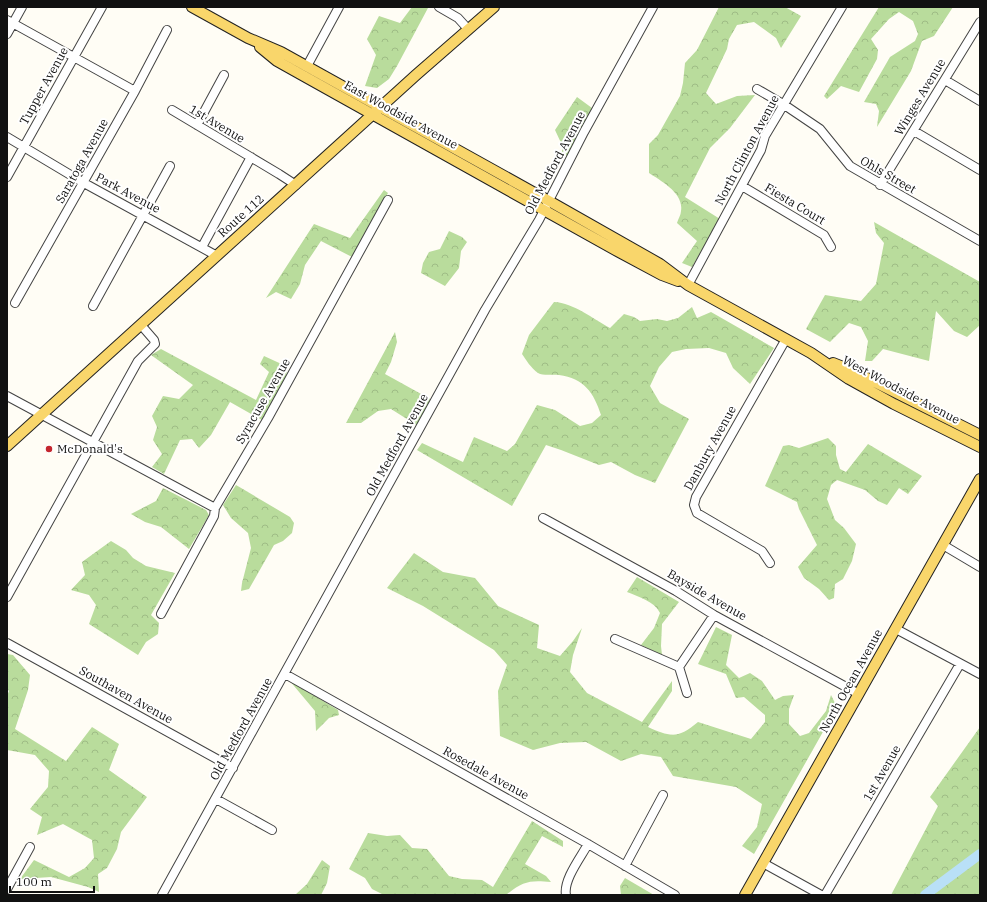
<svg xmlns="http://www.w3.org/2000/svg" width="987" height="902" font-family="'IBM Plex Serif',serif">
<style>
.forest{fill:url(#forest-crowns)}
.lines{fill:none;stroke-linecap:round;stroke-linejoin:round}
.river{stroke:#b9e0f7;stroke-width:10}
.minor-casing{stroke:#444;stroke-width:10}
.major-casing{stroke:#222;stroke-width:12}
.minor{stroke:#fff;stroke-width:8}
.major{stroke:#f9d66b;stroke-width:10}
.poi-dot{fill:#c4262e;stroke:#fff;stroke-width:1.5}
.labels{text-anchor:middle;stroke-width:4;stroke-linejoin:round;paint-order:stroke}
.street-label{font-size:12px;fill:#111;stroke:#fff}
.poi-label{font-size:12px;fill:#111;stroke:#fff;text-anchor:start}
</style>
<defs>
<pattern id="forest-crowns" width="20" height="18" patternUnits="userSpaceOnUse"><rect width="20" height="18" fill="#b9dc9c"/><path d="M2 6a3 3 0 1 1 6 0M12 15a3 3 0 1 1 6 0" fill="none" stroke="#9ebc85"/></pattern>
</defs>
<rect width="100%" height="100%" fill="#fffdf5"/>
<!-- forest -->
<path class="forest" d="M412,7L428,8L397,66L389,79L377,88L365,86L376,55L367,39L379,16L400,23Z
M719,7H785L801,16L781,48L776,38L754,22L737,25L729,39L727,49L706,93L716,104L737,96L755,95L730,128L710,148L685,197L720,219L692,267L682,263L697,241L677,223C678,219 681,215 681,211C684,193 661,181 649,173V144L658,135L680,96L683,83L685,63L697,50Z
M879,7H953L934,36L922,41L911,71L877,127L879,111L876,104L864,102L890,57L915,41L918,34L913,21L899,12L889,19L871,39L878,50L877,59L859,92L841,86L827,99L824,96Z
M577,97L592,108L568,157L562,152V145L555,130Z
M384,190L388,193L352,257L321,241L305,265L300,284L291,299L276,292L266,298L314,224L350,238Z
M874,222L980,282V325L967,337L954,331L936,311L929,361L883,349L872,361H865L868,341L861,327L849,323L830,342L806,329L825,295L861,301L876,284L884,243L876,233Z
M449,231L462,237L467,242L461,251L459,268L445,286L421,273L423,263L429,252L440,249Z
M554,302C574,303 593,319 610,328L624,314L634,317L640,321L657,319L667,321L678,318L692,307L697,318L711,312L774,348L750,384L733,368L726,353L709,348L686,349L672,352L659,367L650,386L660,403L689,419L655,483L635,475L611,462L599,465L561,450L546,445L512,506L417,450L422,443L463,462L474,437L507,451L515,444L537,405L555,410L580,426L592,423L601,415C594,393 584,378 559,375C553,374 543,376 538,373C531,368 526,360 522,354L529,335Z
M395,332L397,342L391,362L385,374L432,400L418,426L391,409L378,411L361,423H346Z
M161,349L256,400L269,372L260,364L264,356L288,367L285,380L262,420L230,402L211,435L199,448L192,439L180,440L164,474L152,467L162,454L153,440L157,427L152,416L163,396L179,399L193,385L151,355Z
M828,438L836,446V455L840,469L846,472L868,444L922,476L908,494L899,488L887,505L878,501L865,490L837,480L831,485L827,499L835,520L844,528L856,544L852,561L843,579L835,584L834,598L829,600L819,589L804,578L798,567L817,545L799,509L797,502L765,486L783,446L789,445L799,448Z
M236,485L290,517L294,523L292,533L283,541L274,545L249,589L241,591L242,583L251,548L248,533L231,518L223,505Z
M163,488L206,510L209,515L189,549L161,527L145,522L131,514L156,501Z
M111,541L126,550L133,558L146,566L175,573L151,615L159,623L158,634L146,642L138,655L89,624L96,605L89,595L71,590L85,575L82,562Z
M414,553L443,572L475,578L498,606L539,625L537,648L560,656L573,641L582,628L573,655L570,672L587,693L642,722L672,681V691L648,727C670,737 678,739 698,722L751,739L765,722V715L744,697L736,698L726,674L698,664L716,627L732,635L726,665L739,678L750,673L762,681L775,700L783,696L794,695L789,709V724L800,736L809,733L826,711L831,695L837,707L754,854L742,846L757,827L762,804L736,787L673,776L661,757L641,754L621,761L586,742L560,743L533,750L500,736L498,691L507,665L494,650L423,606L387,588Z
M637,577L679,602L662,624L661,646L662,655L641,645L654,628L660,613C654,601 639,597 627,592Z
M7,654L13,655L30,675L28,690L15,729L66,761L92,727L119,744L109,770L147,797L121,832L117,849L107,868L98,874L99,892L88,887L51,877L20,879L34,860L69,877L85,868L94,858L92,840L63,824L37,835L42,817L30,809L48,787L49,771L35,755L7,750V696L9,691L7,689Z
M289,680L338,710L339,715L329,718L316,731L315,711Z
M980,727V895H891L938,806L930,797Z
M532,821L563,841V847L542,836L525,864L546,876L551,882C530,880 523,881 506,895H384L372,889L365,878L349,869L368,833L387,836L400,835L412,848L427,849L449,876L462,879L482,880L493,887Z
M322,860L330,866L327,883L321,895H295L307,884Z
M625,878L654,895H621L620,886Z"/>
<g class="lines">
<!-- river -->
<path class="river" d="M925,895L980,854"/>
<!-- minor casing -->
<g class="minor-casing">
<path id="minor" d="M439,7L458,18L468,29
M7,20L135,91
M7,34L22,7
M307,66L339,7
M945,80L980,101
M757,89L783,104L820,129L850,166L980,241
M172,110L279,174L296,185
M197,125L224,75
M914,131L980,170
M7,137L84,183L217,256
M7,177L102,7
M880,185L980,22
M742,186L824,235L831,247
M202,247L251,157
M688,285L761,150L765,136L842,7
M15,303L135,91L167,30
M93,306L170,166
M7,396L215,508
M543,518L676,591L714,615L859,694
M943,545L980,567
M770,563L762,551L697,513L694,505L696,497L786,339
M7,597L138,361L155,344L154,340L141,325
M161,614L214,516L215,508L268,418L388,200
M896,629L980,674
M615,639L679,667
M7,643L233,768
M679,667L714,615
M679,667L687,693
M285,674L588,844L675,895
M216,799L272,830
M763,863L821,895
M625,866L663,795
M7,889L30,847
M162,895L485,310L539,220L584,132L653,7
M566,895C563,880 581,857 588,844
M825,895L960,664"/>
</g>
<!-- major casing -->
<g class="major-casing">
<path id="major" d="M192,7L248,38L281,52L549,201L660,264L688,285L811,353L849,379L894,404L980,447
M260,47L277,61L302,75L619,252L662,275L678,281
M833,363L853,371L980,435
M7,446L416,75L494,7
M745,895L980,479"/>
</g>
<!-- minor -->
<use href="#minor" class="minor"/>
<!-- major -->
<use href="#major" class="major"/>
</g>
<!-- markers -->
<circle class="poi-dot" cx="49" cy="449" r="4"/>
<g class="labels">
<!-- street labels -->
<g class="street-label">
<text transform="translate(44 86) rotate(-61)" y="4">Tupper Avenue</text>
<text transform="translate(920 97) rotate(-59)" y="4">Winges Avenue</text>
<text transform="translate(401 115) rotate(29)" y="4">East Woodside Avenue</text>
<text transform="translate(217 124) rotate(31)" y="4">1st Avenue</text>
<text transform="translate(747 150) rotate(-62)" y="4">North Clinton Avenue</text>
<text transform="translate(82 161) rotate(-61)" y="4">Saratoga Avenue</text>
<text transform="translate(555 163) rotate(-62)" y="4">Old Medford Avenue</text>
<text transform="translate(888 175) rotate(30)" y="4">Ohls Street</text>
<text transform="translate(128 193) rotate(28)" y="4">Park Avenue</text>
<text transform="translate(795 204) rotate(31)" y="4">Fiesta Court</text>
<text transform="translate(241 216) rotate(-42)" y="4">Route 112</text>
<text transform="translate(901 390) rotate(28)" y="4">West Woodside Avenue</text>
<text transform="translate(263 401) rotate(-60)" y="4">Syracuse Avenue</text>
<text transform="translate(397 445) rotate(-61)" y="4">Old Medford Avenue</text>
<text transform="translate(710 448) rotate(-61)" y="4">Danbury Avenue</text>
<text transform="translate(707 595) rotate(30)" y="4">Bayside Avenue</text>
<text transform="translate(851 681) rotate(-61)" y="4">North Ocean Avenue</text>
<text transform="translate(126 695) rotate(29)" y="4">Southaven Avenue</text>
<text transform="translate(241 729) rotate(-61)" y="4">Old Medford Avenue</text>
<text transform="translate(486 773) rotate(29)" y="4">Rosedale Avenue</text>
<text transform="translate(882 773) rotate(-60)" y="4">1st Avenue</text>
</g>
<!-- poi labels -->
<g class="poi-label">
<text x="57" y="453">McDonald's</text>
</g>
</g>
<!-- border -->
<rect width="987" height="902" fill="none" stroke="#111111" stroke-width="16"/>
<!-- scale -->
<path d="M10 886v6h84v-6" fill="none" stroke="#111111" stroke-width="2"/>
<text x="16" y="886" font-size="12" fill="#111111" stroke="#ffffff" stroke-width="3" paint-order="stroke">100 m</text>
</svg>
